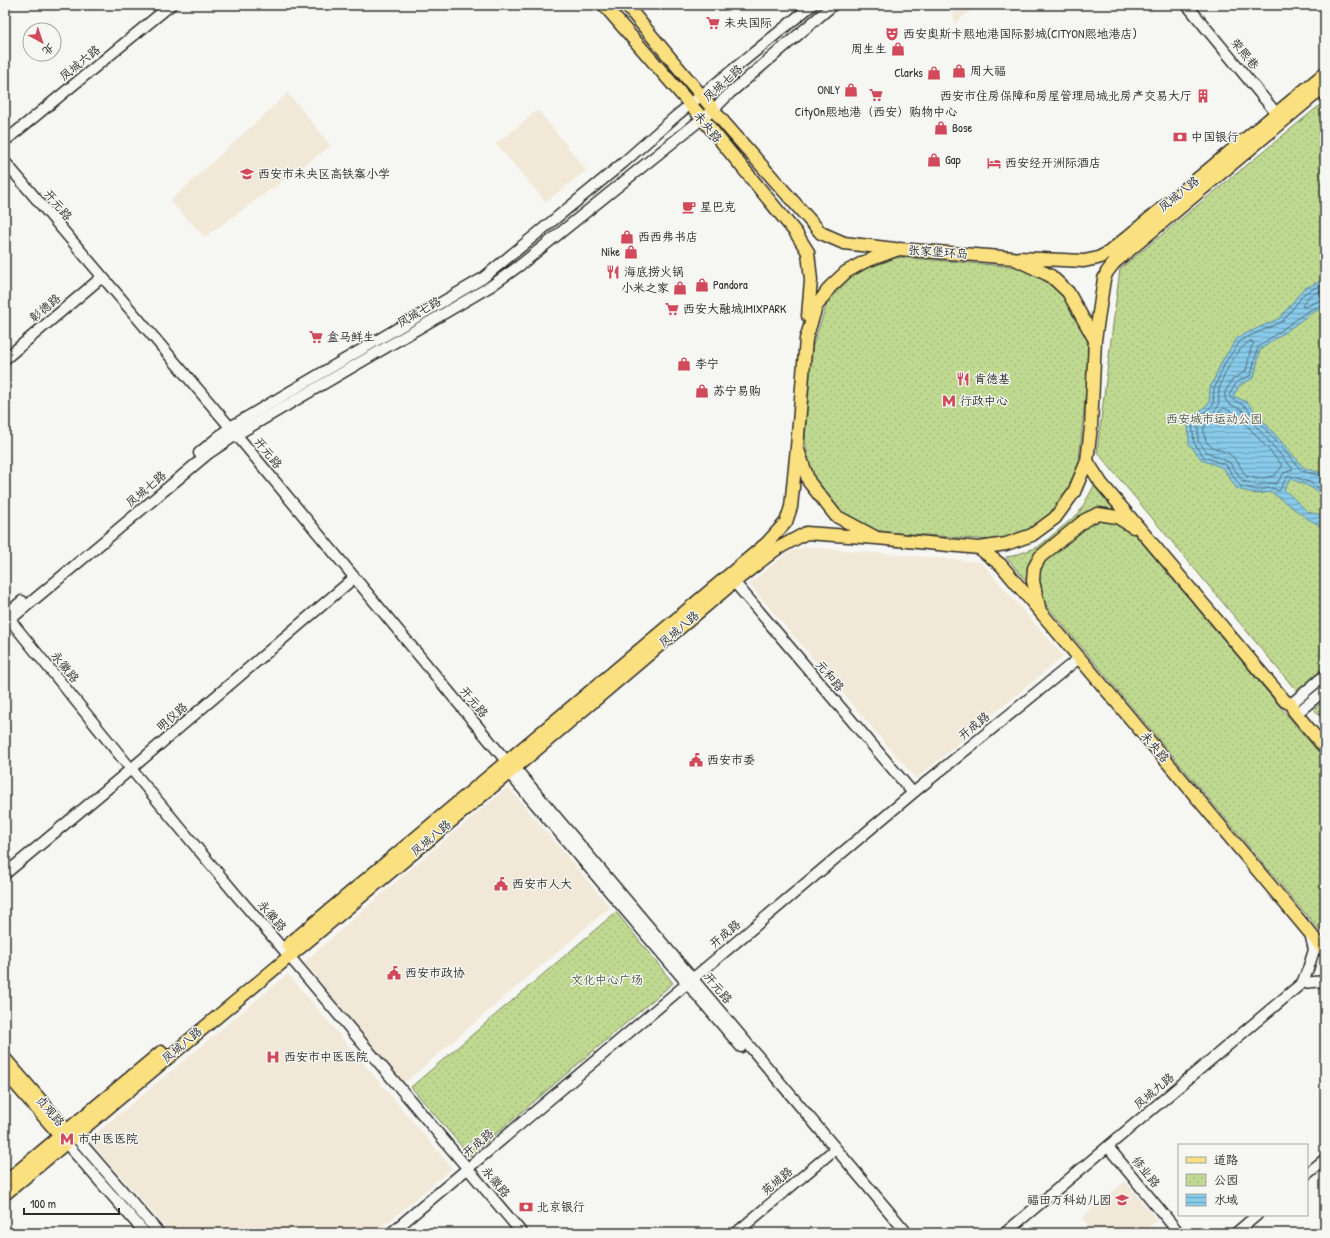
<svg xmlns="http://www.w3.org/2000/svg" width="1330" height="1238" font-family="'Patrick Hand','LXGW WenKai TC',sans-serif">
<style>
.built{fill:#f2e8d8}
.grass{fill:#c0d990;stroke:#76825e}
.park{fill:url(#park-dots);stroke:#76825e}
.water{fill:url(#water-rules);stroke:#638a9d}
.lines{fill:none;stroke-linecap:round;stroke-linejoin:round}
.shore{stroke:#506b77;stroke-width:1}
.minor-casing{stroke:#2b2b2b;stroke-width:13}
.major-casing{stroke:#2b2b2b;stroke-width:15}
.minor{stroke:#f6f6f2;stroke-width:10}
.major{stroke:#fbe080;stroke-width:12}
.labels{text-anchor:middle;stroke-width:3;stroke-linejoin:round;paint-order:stroke}
.poi-label{font-size:12px;fill:#2b2b2b;stroke:#f6f6f2;text-anchor:start}
.street-label{font-size:12px;fill:#2b2b2b;stroke:#f6f6f2}
.park-label{font-size:12px;fill:#505644;stroke:#f6f6f2}
</style>
<defs>
<pattern id="park-dots" width="8" height="8" patternUnits="userSpaceOnUse"><rect width="8" height="8" fill="#c0d990"/><path d="M2 2h.1M6 6h.1" fill="none" stroke="#a5ba7c" stroke-width="1.8" stroke-linecap="round"/></pattern>
<pattern id="water-rules" width="6" height="5" patternUnits="userSpaceOnUse"><rect width="6" height="5" fill="#88cae9"/><path d="M0 2.5h6" fill="none" stroke="#6fa4bd"/></pattern>
</defs>
<rect width="100%" height="100%" fill="#f6f6f2"/>
<filter id="ink" filterUnits="userSpaceOnUse"><feTurbulence type="fractalNoise" baseFrequency=".025" numOctaves="2"/><feDisplacementMap in="SourceGraphic" scale="8" xChannelSelector="R" yChannelSelector="G"/><feConvolveMatrix kernelMatrix="1 2 1 2 8 2 1 2 1" color-interpolation-filters="sRGB"/></filter>
<g filter="url(#ink)">
<!-- built -->
<path class="built" d="M953,5H976L954,24Z
M288,93L331,146L205,237L170,201Z
M538,110L586,170L546,202L496,144Z
M806,547L981,562L1063,656L916,779L749,584L789,552Z
M508,787L610,907L403,1084L304,962L407,872Z
M288,974L452,1168L375,1233H170L88,1140Z
M1125,1181L1157,1220L1141,1233H1095L1082,1218Z"/>
<!-- grass -->
<path class="grass" d="M1325,700V723L1314,709Z"/>
<!-- park -->
<path class="park" d="M1325,101V695L1310,707L1097,452L1120,269Z
M898,257L1017,267L1038,276L1062,294L1082,323L1087,338L1089,358L1078,470C1063,511 1036,535 992,540L884,532L872,529L843,513L833,505L822,491L814,478L809,465L805,438L812,348L828,301L857,271L878,261Z
M1094,486L1325,760V937L1006,557L1013,556L1038,547L1079,513Z
M616,912L673,983L470,1156L411,1087Z"/>
<!-- water -->
<path class="water" d="M1325,279V307L1310,314L1260,350L1254,378L1240,385L1233,396L1247,402L1304,468L1325,474V500L1324,495L1308,486L1291,479L1284,489L1308,512L1322,515L1325,513V528L1308,519L1271,492L1257,494L1237,489L1223,468L1202,460L1189,444L1188,421L1209,403L1210,388L1222,361L1238,337L1280,318L1303,289Z"/>
<g class="lines">
<!-- shore -->
<path class="shore" d="M1325,283L1305,293L1283,321L1241,340L1225,363L1214,389L1213,405L1192,423L1194,443L1204,457L1226,465L1240,486L1257,490L1272,488L1279,491L1287,477L1291,476L1309,482L1325,492
M1325,289L1309,296L1302,306L1305,307L1320,300L1325,299
M1325,304L1308,311L1258,347L1251,375L1237,382L1229,395L1232,399L1245,406L1302,471L1325,477
M1251,341L1254,343L1251,348L1246,371L1233,379L1225,392V399L1229,404L1242,410L1292,468V470L1284,473L1276,484L1271,483L1257,485L1243,481L1229,462L1207,452L1198,441V425C1203,419 1212,415 1217,408C1220,403 1218,396 1219,390C1223,375 1237,347 1251,341Z
M1224,408L1238,415L1282,465V467L1274,476L1257,479L1246,476C1242,470 1239,463 1234,458C1221,445 1202,453 1204,427Z"/>
<!-- minor casing -->
<g class="minor-casing">
<path id="minor" d="M1187,5L1281,119
M5,141L171,5
M5,162L230,427L507,762L515,768L531,787L907,1233
M5,359L102,277
M199,453L230,427L483,278L623,163L676,116L812,5
M730,577L913,793
M5,615L22,601
M6,615L131,769L238,897L289,956L522,1233
M5,624L209,453L236,435L491,286L519,266L714,109L730,93L833,5
M1291,704L1325,675
M1296,714L1325,690
M508,766L509,773L741,1047
M5,874L131,769L354,578
M1302,983L1308,969L1314,950L1310,933
M75,1136L159,1233
M66,1143L145,1233
M1108,1147L1179,1233
M1307,1174L1325,1159
M391,1233L913,793L1079,658
M736,1233L835,1149
M1005,1233L1302,983L1325,981
M1236,1233L1257,1215"/>
</g>
<!-- major casing -->
<g class="major-casing">
<path id="major" d="M604,5L702,118L796,233L808,252L811,280L808,316
M626,5L726,125L821,233L844,243L895,249
M899,249L1013,258L1051,276L1068,292L1095,340L1091,427L1087,461L1074,492L1055,518L1032,535L1006,544L979,548L877,538L836,516L809,482L797,447L806,339L816,307L830,287L846,272L864,262Z
M1019,258L1084,261L1098,258L1108,253L1325,73
M1095,340L1104,279L1107,272L1114,263L1325,86
M1087,461L1101,483L1285,701L1291,704L1294,711L1325,748
M979,548L1001,565L1173,769L1325,951
M1040,611L1033,581L1034,568L1040,557L1085,520L1098,514L1117,517L1133,527
M288,945L767,543L786,522L791,507L797,447
M5,1059L67,1131L74,1135
M5,1072L66,1142
M5,1182L161,1052
M5,1194L509,773L734,582L775,550L806,533L877,538"/>
</g>
<!-- minor -->
<use href="#minor" class="minor"/>
<!-- major -->
<use href="#major" class="major"/>
</g>
</g>
<!-- icons -->
<defs>
<g id="supermarket-bare" transform="scale(1.08)"><path d="M-6-5.5h2.5l.6 2H6L4.5 2H-2.5L-4.4-4H-6ZM-1.5 3.2a1.3 1.3 0 1 0 .1 0ZM3 3.2a1.3 1.3 0 1 0 .1 0Z" fill="#d1495b" stroke="#f6f6f2" stroke-width="2.5" paint-order="stroke"/></g>
<g id="theatre-bare" transform="scale(1.08)"><path d="M-5-5.5Q0-4 5-5.5V0Q5 5 0 6Q-5 5-5 0ZM-3.3-2.5H-1v1.5H-3.3ZM1-2.5H3.3v1.5H1ZM-2.8 1Q0 5.5 2.8 1Z" fill="#d1495b" stroke="#f6f6f2" stroke-width="2.5" paint-order="stroke"/></g>
<g id="shop-bare" transform="scale(1.08)"><path d="M-5-2.5h2.3a2.7 3.5 0 0 1 5.4 0H5L5.5 6h-11ZM-1.5-2.5h3a1.5 2.3 0 0 0-3 0Z" fill="#d1495b" stroke="#f6f6f2" stroke-width="2.5" paint-order="stroke"/></g>
<g id="building-bare" transform="scale(1.08)"><path d="M-4-6H4V6H1V3H-1V6H-4ZM-2.5-4.3h1.7v1.8h-1.7ZM.8-4.3h1.7v1.8H.8ZM-2.5-1h1.7V.8h-1.7ZM.8-1h1.7V.8H.8Z" fill="#d1495b" stroke="#f6f6f2" stroke-width="2.5" paint-order="stroke"/></g>
<g id="bank-bare" transform="scale(1.08)"><path d="M-6-4H6V4H-6ZM0-2.3a2.3 2.3 0 1 0 0 4.6a2.3 2.3 0 1 0 0-4.6Z" fill="#d1495b" stroke="#f6f6f2" stroke-width="2.5" paint-order="stroke"/></g>
<g id="hotel-bare" transform="scale(1.08)"><path d="M-6-4.5h1.5V1H6V5H4.5V3h-9V5H-6ZM-4 0a1.8 1.8 0 1 1 3.6 0ZM.5 0V-2.5h3Q6-2.5 6 0Z" fill="#d1495b" stroke="#f6f6f2" stroke-width="2.5" paint-order="stroke"/></g>
<g id="school-bare" transform="scale(1.08)"><path d="M0-5L7-2L0 1L-7-2ZM-4 1L0 2.5L4 1V4Q0 6-4 4Z" fill="#d1495b" stroke="#f6f6f2" stroke-width="2.5" paint-order="stroke"/></g>
<g id="cafe-bare" transform="scale(1.08)"><path d="M-5.5-4.5H6V0H3Q3 3.5 0 3.5H-2.5Q-5.5 3.5-5.5 0ZM3-3.2v2h1.7v-2ZM-6 4.5H4V6H-6Z" fill="#d1495b" stroke="#f6f6f2" stroke-width="2.5" paint-order="stroke"/></g>
<g id="restaurant-bare" transform="scale(1.08)"><path d="M-5-6h1v4h1v-4h1v4h1v-4h1v5L-1.5 .5V6h-2V.5L-5-1ZM5-6V6H3V1.5H1.5Q1.5-4 5-6Z" fill="#d1495b" stroke="#f6f6f2" stroke-width="2.5" paint-order="stroke"/></g>
<g id="metro-bare" transform="scale(1.08)"><path d="M-5.5 5V-5H-3L0 0L3-5H5.5V5H3V-.5L0 4L-3-.5V5Z" fill="#d1495b" stroke="#f6f6f2" stroke-width="2.5" paint-order="stroke"/></g>
<g id="civic-bare" transform="scale(1.08)"><path d="M-.6-6.5H3V-4.5H.6V-3L4-1V1h2V6H-6V1h2V-1L-.6-3ZM-1.2 2.5V6h2.4V2.5Z" fill="#d1495b" stroke="#f6f6f2" stroke-width="2.5" paint-order="stroke"/></g>
<g id="hospital-bare" transform="scale(1.08)"><path d="M-5-5h3v3.5h4V-5h3V5h-3V1.5h-4V5h-3Z" fill="#d1495b" stroke="#f6f6f2" stroke-width="2.5" paint-order="stroke"/></g>
</defs>
<g fill-rule="evenodd">
<use href="#supermarket-bare" x="713" y="23"/>
<use href="#theatre-bare" x="892" y="34"/>
<use href="#shop-bare" x="898" y="49"/>
<use href="#shop-bare" x="959" y="71"/>
<use href="#shop-bare" x="934" y="73"/>
<use href="#shop-bare" x="851" y="90"/>
<use href="#supermarket-bare" x="876" y="95"/>
<use href="#building-bare" x="1203" y="96"/>
<use href="#shop-bare" x="941" y="128"/>
<use href="#bank-bare" x="1180" y="137"/>
<use href="#shop-bare" x="934" y="160"/>
<use href="#hotel-bare" x="994" y="163"/>
<use href="#school-bare" x="247" y="174"/>
<use href="#cafe-bare" x="689" y="207"/>
<use href="#shop-bare" x="627" y="237"/>
<use href="#shop-bare" x="631" y="252"/>
<use href="#restaurant-bare" x="613" y="272"/>
<use href="#shop-bare" x="702" y="285"/>
<use href="#shop-bare" x="680" y="288"/>
<use href="#supermarket-bare" x="672" y="309"/>
<use href="#supermarket-bare" x="316" y="337"/>
<use href="#shop-bare" x="684" y="364"/>
<use href="#restaurant-bare" x="963" y="379"/>
<use href="#shop-bare" x="702" y="391"/>
<use href="#metro-bare" x="949" y="401"/>
<use href="#civic-bare" x="696" y="760"/>
<use href="#civic-bare" x="501" y="884"/>
<use href="#civic-bare" x="394" y="973"/>
<use href="#hospital-bare" x="273" y="1057"/>
<use href="#metro-bare" x="67" y="1139"/>
<use href="#school-bare" x="1122" y="1200"/>
<use href="#bank-bare" x="526" y="1207"/>
</g>
<g class="labels">
<!-- poi labels -->
<g class="poi-label">
<text x="724" y="27">未央国际</text>
<text x="903" y="38">西安奥斯卡熙地港国际影城(CITYON熙地港店)</text>
<text x="887" y="53" text-anchor="end">周生生</text>
<text x="970" y="75">周大福</text>
<text x="923" y="77" text-anchor="end">Clarks</text>
<text x="840" y="94" text-anchor="end">ONLY</text>
<text x="1192" y="100" text-anchor="end">西安市住房保障和房屋管理局城北房产交易大厅</text>
<text x="876" y="116" text-anchor="middle">CityOn熙地港（西安）购物中心</text>
<text x="952" y="132">Bose</text>
<text x="1191" y="141">中国银行</text>
<text x="945" y="164">Gap</text>
<text x="1005" y="167">西安经开洲际酒店</text>
<text x="258" y="178">西安市未央区高铁寨小学</text>
<text x="700" y="211">星巴克</text>
<text x="638" y="241">西西弗书店</text>
<text x="620" y="256" text-anchor="end">Nike</text>
<text x="624" y="276">海底捞火锅</text>
<text x="713" y="289">Pandora</text>
<text x="669" y="292" text-anchor="end">小米之家</text>
<text x="683" y="313">西安大融城IMIXPARK</text>
<text x="327" y="341">盒马鲜生</text>
<text x="695" y="368">李宁</text>
<text x="974" y="383">肯德基</text>
<text x="713" y="395">苏宁易购</text>
<text x="960" y="405">行政中心</text>
<text x="707" y="764">西安市委</text>
<text x="512" y="888">西安市人大</text>
<text x="405" y="977">西安市政协</text>
<text x="284" y="1061">西安市中医医院</text>
<text x="78" y="1143">市中医医院</text>
<text x="1111" y="1204" text-anchor="end">福田万科幼儿园</text>
<text x="537" y="1211">北京银行</text>
</g>
<!-- street labels -->
<g class="street-label">
<text transform="translate(1245 54) rotate(50)" y="4">荣熙巷</text>
<text transform="translate(80 63) rotate(-39)" y="4">凤城六路</text>
<text transform="translate(723 83) rotate(-42)" y="4">凤城七路</text>
<text transform="translate(708 127) rotate(50)" y="4">未央路</text>
<text transform="translate(1179 194) rotate(-39)" y="4">凤城八路</text>
<text transform="translate(58 205) rotate(50)" y="4">开元路</text>
<text transform="translate(938 252) rotate(4)" y="4">张家堡环岛</text>
<text transform="translate(45 308) rotate(-40)" y="4">彰德路</text>
<text transform="translate(419 312) rotate(-30)" y="4">凤城七路</text>
<text transform="translate(268 453) rotate(51)" y="4">开元路</text>
<text transform="translate(146 489) rotate(-40)" y="4">凤城七路</text>
<text transform="translate(679 629) rotate(-40)" y="4">凤城八路</text>
<text transform="translate(65 667) rotate(51)" y="4">永徽路</text>
<text transform="translate(830 676) rotate(50)" y="4">元和路</text>
<text transform="translate(474 702) rotate(50)" y="4">开元路</text>
<text transform="translate(172 717) rotate(-41)" y="4">明仪路</text>
<text transform="translate(974 726) rotate(-39)" y="4">开成路</text>
<text transform="translate(1155 747) rotate(50)" y="4">未央路</text>
<text transform="translate(431 838) rotate(-40)" y="4">凤城八路</text>
<text transform="translate(272 916) rotate(49)" y="4">永徽路</text>
<text transform="translate(725 934) rotate(-40)" y="4">开成路</text>
<text transform="translate(718 988) rotate(50)" y="4">开元路</text>
<text transform="translate(182 1045) rotate(-40)" y="4">凤城八路</text>
<text transform="translate(1154 1091) rotate(-40)" y="4">凤城九路</text>
<text transform="translate(50 1111) rotate(49)" y="4">贞观路</text>
<text transform="translate(478 1143) rotate(-40)" y="4">开成路</text>
<text transform="translate(1146 1172) rotate(51)" y="4">修业路</text>
<text transform="translate(777 1181) rotate(-40)" y="4">苑城路</text>
<text transform="translate(496 1182) rotate(50)" y="4">永徽路</text>
</g>
<!-- park labels -->
<g class="park-label">
<text x="1214" y="423">西安城市运动公园</text>
<text x="607" y="984">文化中心广场</text>
</g>
</g>
<!-- margin -->
<rect width="1330" height="1238" fill="none" stroke="#f6f6f2" stroke-width="20"/>
<rect x="10" y="10" width="1310" height="1218" fill="none" stroke="#2b2b2b" stroke-width="1.5" filter="url(#ink)"/>
<!-- legend -->
<rect x="1178" y="1144" width="130" height="72" fill="#f6f6f2" stroke="#a5a5a2"/>
<rect x="1186" y="1157" width="20" height="6" fill="#fbe080" stroke="#a5a5a2"/>
<text x="1214" y="1164" font-size="12" fill="#2b2b2b">道路</text>
<rect x="1186" y="1174" width="20" height="12" fill="url(#park-dots)" stroke="#a5a5a2"/>
<text x="1214" y="1184" font-size="12" fill="#2b2b2b">公园</text>
<rect x="1186" y="1194" width="20" height="12" fill="url(#water-rules)" stroke="#a5a5a2"/>
<text x="1214" y="1204" font-size="12" fill="#2b2b2b">水域</text>
<!-- north arrow -->
<g transform="translate(42 42) rotate(140)"><circle r="19" fill="#f6f6f2" stroke="#a5a5a2"/>
<path d="M0-3L7 15L0 10L-7 15Z" fill="#d1495b"/>
<text y="-6" font-size="11" font-weight="bold" text-anchor="middle" fill="#2b2b2b">北</text>
</g>
<!-- scale -->
<path d="M24 1208v6h95v-6" fill="none" stroke="#2b2b2b" stroke-width="2"/>
<text x="30" y="1208" font-size="12" fill="#2b2b2b" stroke="#f6f6f2" stroke-width="3" paint-order="stroke">100 m</text>
</svg>
